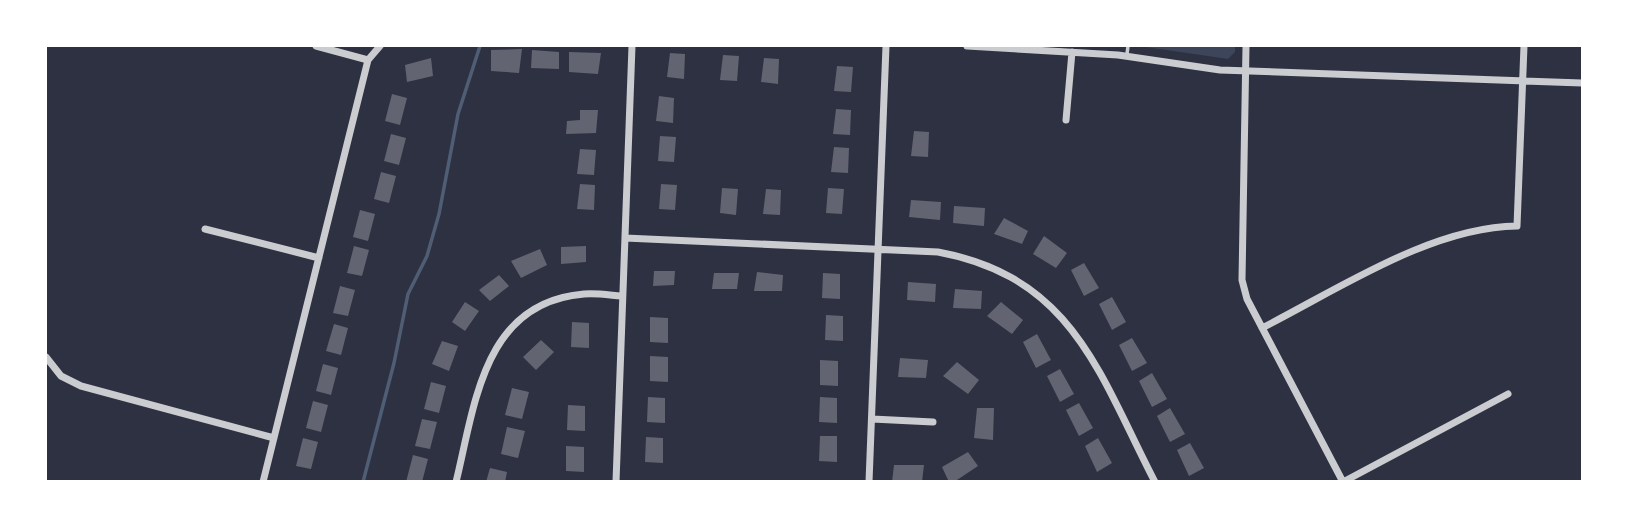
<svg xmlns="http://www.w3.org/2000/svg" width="1628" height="527" font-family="'PT Sans',sans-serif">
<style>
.green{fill:#3c4559}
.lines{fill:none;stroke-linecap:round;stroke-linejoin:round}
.stream{stroke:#4f5d75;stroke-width:3.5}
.building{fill:#626471}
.service{stroke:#caccd0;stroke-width:3.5}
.minor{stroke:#caccd0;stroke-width:7}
</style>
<rect width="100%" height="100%" fill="#2d3142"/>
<!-- green -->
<path class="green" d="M1139,46H1235V52L1228,59Z"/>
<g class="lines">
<!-- stream -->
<path class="stream" d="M363,482L394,363L408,294L427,256L439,214L458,114L480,46"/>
</g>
<!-- building -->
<path class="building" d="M522,49L519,73L491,71V50Z
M532,50L559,52V69L531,68Z
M569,52L601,53L598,74L569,72Z
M670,53L685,54L684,79L667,77Z
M723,55L739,56L737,81L720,80Z
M431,58L433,76L407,82L405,65Z
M764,58L779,59L778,84L761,82Z
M837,66L853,67L851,92L834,91Z
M392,94L407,98L400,125L385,121Z
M659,96L674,98L673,123L656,121Z
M836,109L851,110L850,135L833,134Z
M580,110H598L596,133L566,134L567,121L580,120Z
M914,131L929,132L928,157L911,156Z
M391,134L406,138L399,165L384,161Z
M660,136L676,137L674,162L658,161Z
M834,147L849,148L848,173L831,172Z
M580,149L596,150L594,175L577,174Z
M381,172L396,176L389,203L374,199Z
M580,184L595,185L594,210L577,209Z
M661,184L677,185L675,210L659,209Z
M722,188L738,189L736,215L720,213Z
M828,188L844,189L842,214L826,213Z
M766,189L781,190L780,215L763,214Z
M911,200L941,202L940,220L909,217Z
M954,206L985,208L984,226L953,223Z
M360,210L375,214L368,241L353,237Z
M1004,218L1028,231L1022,244L994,234Z
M1044,236L1067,253L1056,268L1033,254Z
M354,246L369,250L362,276L347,273Z
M586,246V262L561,264V247Z
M540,249L547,265L521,278L511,261Z
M1084,263L1099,288L1084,296L1071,270Z
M654,271H675L674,285L653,286Z
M757,272L783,275L782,291H754Z
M714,273H739L737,289H712Z
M823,273L840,274V299L822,298Z
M499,275L509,286L490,301L479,290Z
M908,282L936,284L935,302L907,300Z
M340,286L355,290L348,316L333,313Z
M955,289L982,291L981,309L953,308Z
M1112,297L1126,322L1112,330L1099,304Z
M465,302L479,311L465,331L452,322Z
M1001,302L1023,320L1012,334L987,316Z
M826,315L843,316V341L825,340Z
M650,317L668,318V343L650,342Z
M572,322L589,323V348L571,347Z
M334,324L348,328L341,355L326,351Z
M1037,334L1051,360L1036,368L1023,342Z
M1132,338L1147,363L1132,371L1119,345Z
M541,340L554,352L536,370L523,357Z
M442,341L458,346L449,371L432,364Z
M650,356L668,357V382L650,381Z
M900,358L928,360L926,378L898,377Z
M820,360L838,361V386L820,385Z
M957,362L979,380L968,394L943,376Z
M323,364L338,368L331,395L316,391Z
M1060,369L1074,394L1060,402L1047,376Z
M1152,373L1167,399L1152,407L1139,381Z
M431,382L446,386L439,413L424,409Z
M512,388L529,392L522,419L505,415Z
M648,397L665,398V423L647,422Z
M820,397L837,398V423L819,422Z
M313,401L328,405L321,432L306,428Z
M1079,403L1093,428L1079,436L1066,410Z
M568,405L585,406V431L567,430Z
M977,408H994L993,440L974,438Z
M1170,408L1185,434L1170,442L1157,416Z
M422,419L437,422L430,449L415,446Z
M507,427L525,431L518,458L501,454Z
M820,436H837V462L819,461Z
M646,437L663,438V463L645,462Z
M303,438L318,442L311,469L296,466Z
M1098,438L1112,463L1097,472L1085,446Z
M1190,443L1204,468L1189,476L1177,450Z
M566,446L584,447V472L566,471Z
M968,452L978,466L954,482H949L942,467Z
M413,455L428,459L422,482H406Z
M894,465H924L922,482H892Z
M490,468L507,472L505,482H486Z"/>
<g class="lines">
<!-- service -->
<path class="service" d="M1127,54L1128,46"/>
<!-- minor -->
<path class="minor" d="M316,46L368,60L380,46
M967,46L1118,55L1220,70L1582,83
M1246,46L1242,280L1247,299L1343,482
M1066,120L1072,52
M205,229L319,258
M625,238L938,252C1073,277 1099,374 1155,482
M1262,328C1339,289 1431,227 1517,226L1524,46
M46,357L61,376L81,386L274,438
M872,419L933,422
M263,482L368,60
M456,482C475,405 483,302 584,294C596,293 609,295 621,296
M616,482L632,46
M869,482L886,46
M1343,482L1508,394"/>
</g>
<!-- border -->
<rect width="1628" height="527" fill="none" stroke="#ffffff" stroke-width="94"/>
</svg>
